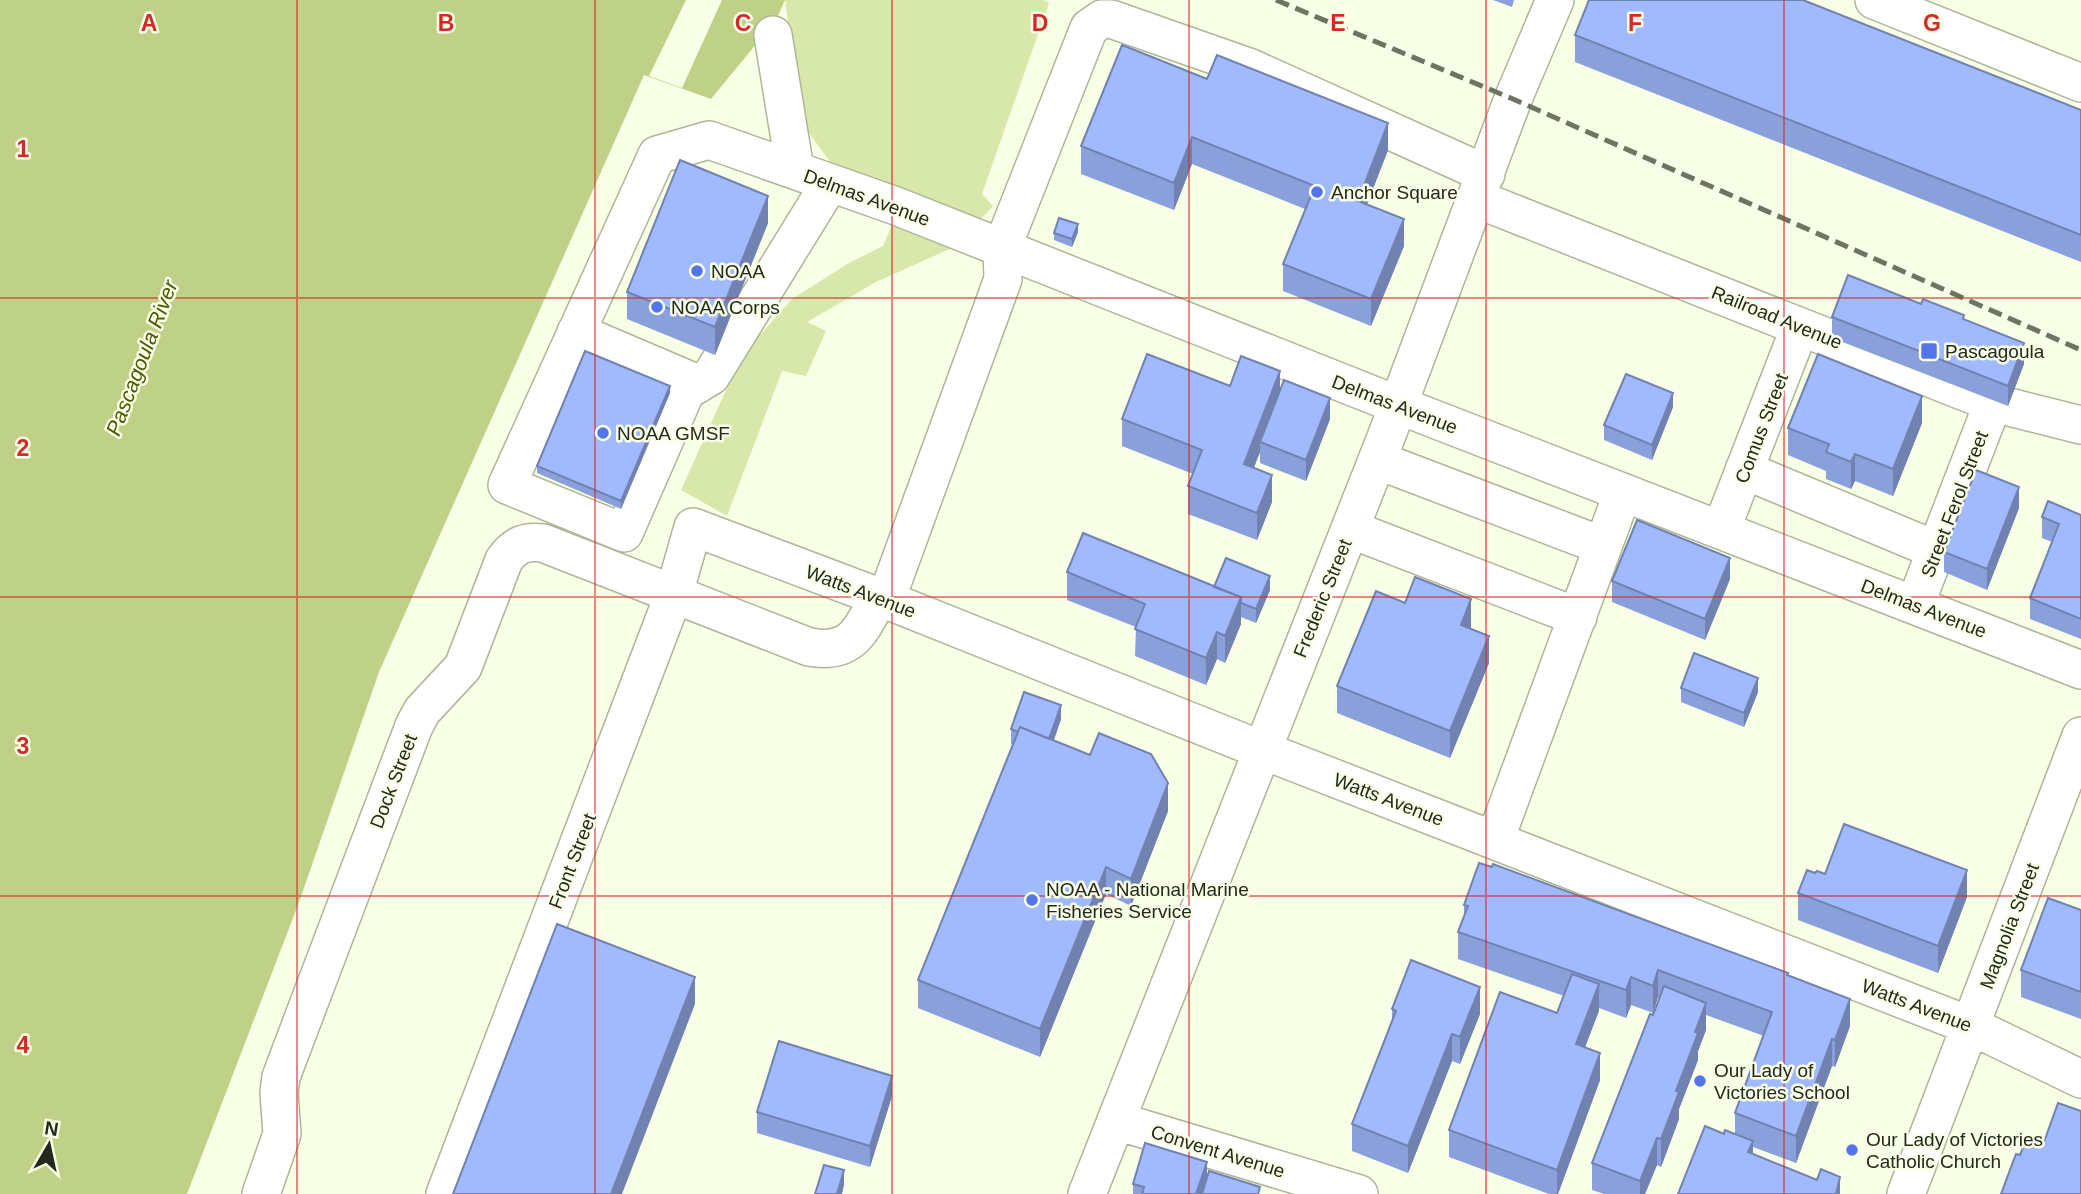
<svg xmlns="http://www.w3.org/2000/svg" width="2081" height="1194" font-family="Arial,sans-serif">
<style>
.green{fill:#d8e7aa}
.water{fill:#bfd186}
.pier{fill:#f8ffe6}
.lines{fill:none;stroke-linecap:round;stroke-linejoin:round}
.minor-casing{stroke:#aeb699;stroke-width:40}
.minor{stroke:#fff;stroke-width:37}
.rail{stroke:#6e7362;stroke-width:5;stroke-dasharray:14 7;stroke-linecap:butt}
.wall{fill:#8aa0da}
.shaded-wall{fill:#7182b1}
.building{fill:#a1bafd;stroke:#7182b1;stroke-width:2}
.grid{fill:none;stroke:#d62828;stroke-width:2;stroke-opacity:0.55}
.poi-dot{fill:#5475ea;stroke:#f8ffe6;stroke-width:2.5}
.labels{text-anchor:middle;stroke-width:5;stroke-linejoin:round;paint-order:stroke}
.poi-label{font-size:19px;fill:#25281c;stroke:#f8ffe6;text-anchor:start}
.street-label{font-size:19px;fill:#25281c;stroke:#f8ffe6}
.water-label{font-size:21px;font-style:italic;fill:#4b5800;stroke:#f8ffe6}
.grid-label{font-size:23px;text-anchor:middle;font-weight:bold;fill:#d62828;stroke:#f8ffe6;stroke-width:5;stroke-linejoin:round;paint-order:stroke}
</style>
<rect width="100%" height="100%" fill="#f8ffe6"/>
<!-- green -->
<path class="green" d="M1043,0L1049,3L982,194L993,206L980,220L834,167L801,122L785,0Z
M895,218L954,247L876,282L807,322L826,331L806,376L782,371L727,516L681,490L727,388L751,345L792,299L849,263L883,246Z"/>
<!-- water -->
<path class="water" d="M0,0H785L776,20L711,99L644,75L379,672L298,905L187,1194H0Z"/>
<!-- pier -->
<path class="pier" d="M686,0H722L682,88L649,76Z"/>
<g class="lines">
<!-- minor casing -->
<g class="minor-casing">
<path id="minor" d="M1874,0L2081,83
M773,35L795,170
M830,183L711,376L686,391L624,533L507,485L657,155L709,140L896,206L1398,405L2081,670
M1477,199L1993,403L2081,425
M576,332L698,384
M1377,460L1603,546
M1744,470L1936,550
M1350,529L1578,617
M1721,530L1800,327
M886,600L1003,279L1002,248L1089,28L1102,19H1111L1251,68L1486,174
M1915,605L1993,403
M1495,840L1623,492
M1117,1121L1359,1194
M261,1194L282,1134L279,1093L281,1077L414,726L422,711L463,667L504,560C515,545 524,541 543,543L809,647C853,655 861,630 879,597
M445,1194L674,594L693,527L879,597L1262,750L1971,1026L2081,1079
M1087,1194L1385,440L1513,99L1555,0
M1906,1194L2081,736"/>
</g>
<!-- minor -->
<use href="#minor" class="minor"/>
<!-- rail -->
<path class="rail" d="M1276,0L1513,99L2081,350"/>
</g>
<!-- wall -->
<path class="wall" d="M1493,0H1514L1512,7Z
M1575,35L2081,110V262L1575,62Z
M1207,79L1388,150L1367,204L1404,246L1371,326L1283,291V264L1305,209L1192,164L1174,210L1081,174V146Z
M768,223L715,355L627,319V292Z
M1078,232L1072,247L1054,240V233Z
M1921,304L1964,320L2024,364L2008,406L1832,338V317Z
M1230,386L1330,419L1306,481L1260,463V452L1254,468L1272,502L1257,540L1188,514V486L1193,474L1122,446V419Z
M670,393L621,509L537,473V466Z
M1673,407L1652,460L1604,440V425Z
M1922,423L1893,496L1855,481L1851,489L1826,479V471L1788,455V428Z
M2019,508L1987,590L1944,572V552Z
M2081,515V639L2030,619V598L2052,542L2042,538V517Z
M1067,572L1214,587L1270,590L1256,623L1241,617V624L1225,663L1217,659L1206,685L1135,656L1136,627L1067,600Z
M1730,579L1705,640L1612,602V581Z
M1405,603L1471,626V629L1489,663L1450,758L1337,713V686Z
M1681,688L1758,692L1744,727L1681,702Z
M1061,719L1054,740L1168,811L1131,906L1106,894L1040,1057L918,1008V980L1013,744H1011V729Z
M1815,873L1967,897L1938,973L1798,920V893Z
M1464,905L1788,976L1850,1026L1835,1067L1832,1066L1796,1163L1753,1147V1154L1840,1194H1678L1724,1134H1735V1113L1764,1036L1706,1015V1030L1698,1051V1060L1679,1109V1119L1661,1167L1657,1165L1645,1194H1604L1592,1190V1163L1653,1015L1659,998L1658,997L1653,1013L1631,1005L1626,1018L1599,1008L1585,1047L1600,1080L1558,1194H1549L1449,1157V1130L1557,1013L1564,996L1458,959V932L1464,916Z
M2081,910V1019L2021,997V970Z
M1392,1009L1480,1014L1460,1064L1452,1061L1408,1173L1352,1151V1124L1392,1022Z
M892,1096L870,1167L757,1133V1112Z
M1207,1180L1260,1194H1133V1184Z"/>
<!-- shaded-wall -->
<path class="shaded-wall" d="M1388,123V150L1358,228V201Z
M1192,137V164L1174,210V183Z
M768,196V223L715,355V327Z
M1404,219V246L1371,326V299Z
M1078,224V232L1072,247V239Z
M2024,343V364L2008,406V386Z
M1280,371V398L1260,442V452L1244,491V464Z
M670,386V393L621,509V501Z
M1673,393V407L1652,460V445Z
M1922,396V423L1893,496V469Z
M1330,398V419L1306,481V460Z
M1855,454V481L1851,489V462Z
M1272,475V502L1257,540V513Z
M2019,487V508L1987,590V569Z
M1730,558V579L1705,640V619Z
M1270,576V590L1256,623V609Z
M1241,597V624L1225,663V636Z
M1471,599V626L1461,652V625Z
M1217,632V659L1206,685V658Z
M1489,636V663L1450,758V731Z
M1758,678V692L1744,727V713Z
M1061,705V719L1048,757V743Z
M1168,783V811L1131,906V879Z
M1106,867V894L1040,1057V1029Z
M1967,870V897L1938,973V946Z
M1658,970V997L1653,1013V986Z
M695,977V1004L622,1194H611Z
M1631,977V1005L1626,1018V990Z
M1599,984V1011L1576,1071V1044Z
M1480,987V1014L1460,1064V1037Z
M1850,999V1026L1835,1067V1040Z
M1706,1003V1030L1698,1051V1060L1679,1109V1119L1661,1167V1139L1695,1032Z
M1452,1034V1061L1408,1173V1146Z
M1832,1039V1066L1796,1163V1136Z
M1600,1053V1080L1558,1194H1557V1170Z
M892,1076V1096L870,1167V1146Z
M1657,1138V1165L1645,1194H1640V1181Z
M1753,1141V1168L1748,1152Z
M1207,1162V1182L1203,1194H1196Z
M844,1170V1185L842,1194H837Z
M1840,1177V1194H1836Z"/>
<!-- building -->
<path class="building" d="M1589,0H1803L2081,110V235L1575,35Z
M1122,45L1207,79L1217,55L1388,123L1358,201L1404,219L1371,299L1283,264L1315,186L1192,137L1174,183L1081,146Z
M680,160L768,196L715,327L627,292Z
M1059,218L1078,224L1072,239L1054,233Z
M1848,275L1921,304L1923,299L1964,315L1963,319L2024,343L2008,386L1832,317Z
M585,351L670,386L621,501L537,466Z
M1147,354L1230,386L1241,356L1280,371L1244,464L1272,475L1257,513L1188,486L1202,450L1122,419Z
M1818,354L1922,396L1893,469L1855,454L1851,462L1826,452L1829,444L1788,428Z
M1626,374L1673,393L1652,445L1604,425Z
M1284,380L1330,398L1306,460L1260,442Z
M1976,470L2019,487L1987,569L1944,552Z
M2048,501L2081,515V619L2030,598L2059,524L2042,517Z
M1637,520L1730,558L1705,619L1612,581Z
M1083,533L1241,597L1225,636L1217,632L1206,658L1135,629L1145,604L1067,572Z
M1226,558L1270,576L1256,609L1241,603V597L1214,587Z
M1415,577L1471,599L1461,625L1489,636L1450,731L1337,686L1376,591L1405,603Z
M1694,653L1758,678L1744,713L1681,688Z
M1024,692L1061,705L1049,739L1020,727L1018,732L1011,729Z
M1020,727L1090,755L1099,733L1151,754L1168,783L1131,879L1106,867L1040,1029L918,980Z
M1844,824L1967,870L1938,946L1798,893L1807,870L1815,873L1817,871L1825,874Z
M1479,863L1492,867L1493,864L1788,973L1787,975L1850,999L1835,1040L1832,1039L1796,1136L1735,1113L1772,1012L1658,970L1653,986L1631,977L1626,990L1458,932L1468,906L1464,905Z
M2048,898L2081,910V992L2021,970Z
M557,924L695,977L611,1194H453Z
M1411,960L1480,987L1460,1037L1452,1034L1408,1146L1352,1124L1396,1011L1392,1009Z
M1572,974L1599,984L1576,1044L1600,1053L1557,1170L1449,1130L1500,992L1557,1013Z
M1664,986L1706,1003L1695,1032L1698,1033L1676,1091L1679,1092L1661,1139L1657,1138L1640,1181L1592,1163L1650,1014L1653,1015Z
M779,1041L892,1076L870,1146L757,1112Z
M2058,1103L2081,1111V1194H2001L2016,1154L2020,1155L2028,1135L2044,1142Z
M1705,1126L1724,1134L1725,1130L1753,1141L1748,1152L1817,1180L1821,1169L1840,1177L1836,1194H1678Z
M1145,1143L1207,1162L1196,1194H1142L1144,1187L1133,1184Z
M824,1165L844,1170L837,1194H815Z
M1209,1171L1260,1187L1258,1194H1202Z"/>
<!-- grid -->
<path class="grid" d="M297,0V1194M595,0V1194M892,0V1194M1189,0V1194M1486,0V1194M1784,0V1194M0,298H2081M0,597H2081M0,896H2081"/>
<!-- markers -->
<g class="poi-dot">
<circle cx="1317" cy="192" r="7"/>
<circle cx="697" cy="271" r="7"/>
<circle cx="657" cy="307" r="7"/>
<rect x="1920" y="342" width="18" height="18" rx="3.5"/>
<circle cx="603" cy="433" r="7"/>
<circle cx="1032" cy="900" r="7"/>
<circle cx="1700" cy="1081" r="7"/>
<circle cx="1852" cy="1150" r="7"/>
</g>
<g class="labels">
<!-- poi labels -->
<g class="poi-label">
<text x="1331" y="199">Anchor Square</text>
<text x="711" y="278">NOAA</text>
<text x="671" y="314">NOAA Corps</text>
<text x="1945" y="358">Pascagoula</text>
<text x="617" y="440">NOAA GMSF</text>
<text x="1046" y="896">NOAA - National Marine<tspan x="1046" dy="22">Fisheries Service</tspan></text>
<text x="1714" y="1077">Our Lady of<tspan x="1714" dy="22">Victories School</tspan></text>
<text x="1866" y="1146">Our Lady of Victories<tspan x="1866" dy="22">Catholic Church</tspan></text>
</g>
<!-- street labels -->
<g class="street-label">
<text transform="translate(867 197) rotate(20)" y="7">Delmas Avenue</text>
<text transform="translate(1777 317) rotate(22)" y="7">Railroad Avenue</text>
<text transform="translate(1395 404) rotate(21)" y="7">Delmas Avenue</text>
<text transform="translate(1761 428) rotate(-69)" y="7">Comus Street</text>
<text transform="translate(1954 504) rotate(-69)" y="7">Street Ferol Street</text>
<text transform="translate(861 591) rotate(21)" y="7">Watts Avenue</text>
<text transform="translate(1322 598) rotate(-68)" y="7">Frederic Street</text>
<text transform="translate(1924 608) rotate(21)" y="7">Delmas Avenue</text>
<text transform="translate(393 781) rotate(-69)" y="7">Dock Street</text>
<text transform="translate(1389 799) rotate(21)" y="7">Watts Avenue</text>
<text transform="translate(572 861) rotate(-69)" y="7">Front Street</text>
<text transform="translate(2009 926) rotate(-69)" y="7">Magnolia Street</text>
<text transform="translate(1917 1005) rotate(21)" y="7">Watts Avenue</text>
<text transform="translate(1218 1151) rotate(17)" y="7">Convent Avenue</text>
</g>
<!-- water labels -->
<g class="water-label">
<text transform="translate(142 358) rotate(-69)" y="7">Pascagoula River</text>
</g>
</g>
<g class="grid-label">
<text x="149" y="31">A</text>
<text x="446" y="31">B</text>
<text x="743" y="31">C</text>
<text x="1040" y="31">D</text>
<text x="1338" y="31">E</text>
<text x="1635" y="31">F</text>
<text x="1932" y="31">G</text>
<text x="23" y="157">1</text>
<text x="23" y="456">2</text>
<text x="23" y="754">3</text>
<text x="23" y="1053">4</text>
</g>
<!-- north arrow -->
<g transform="translate(49 1145) rotate(9)" stroke="#f8ffe6" stroke-width="5" paint-order="stroke">
<path d="M0-5L12 26L0 18L-12 26Z" fill="#25281c"/>
<text y="-10" font-size="19" font-weight="bold" text-anchor="middle" fill="#25281c">N</text>
</g>
</svg>
